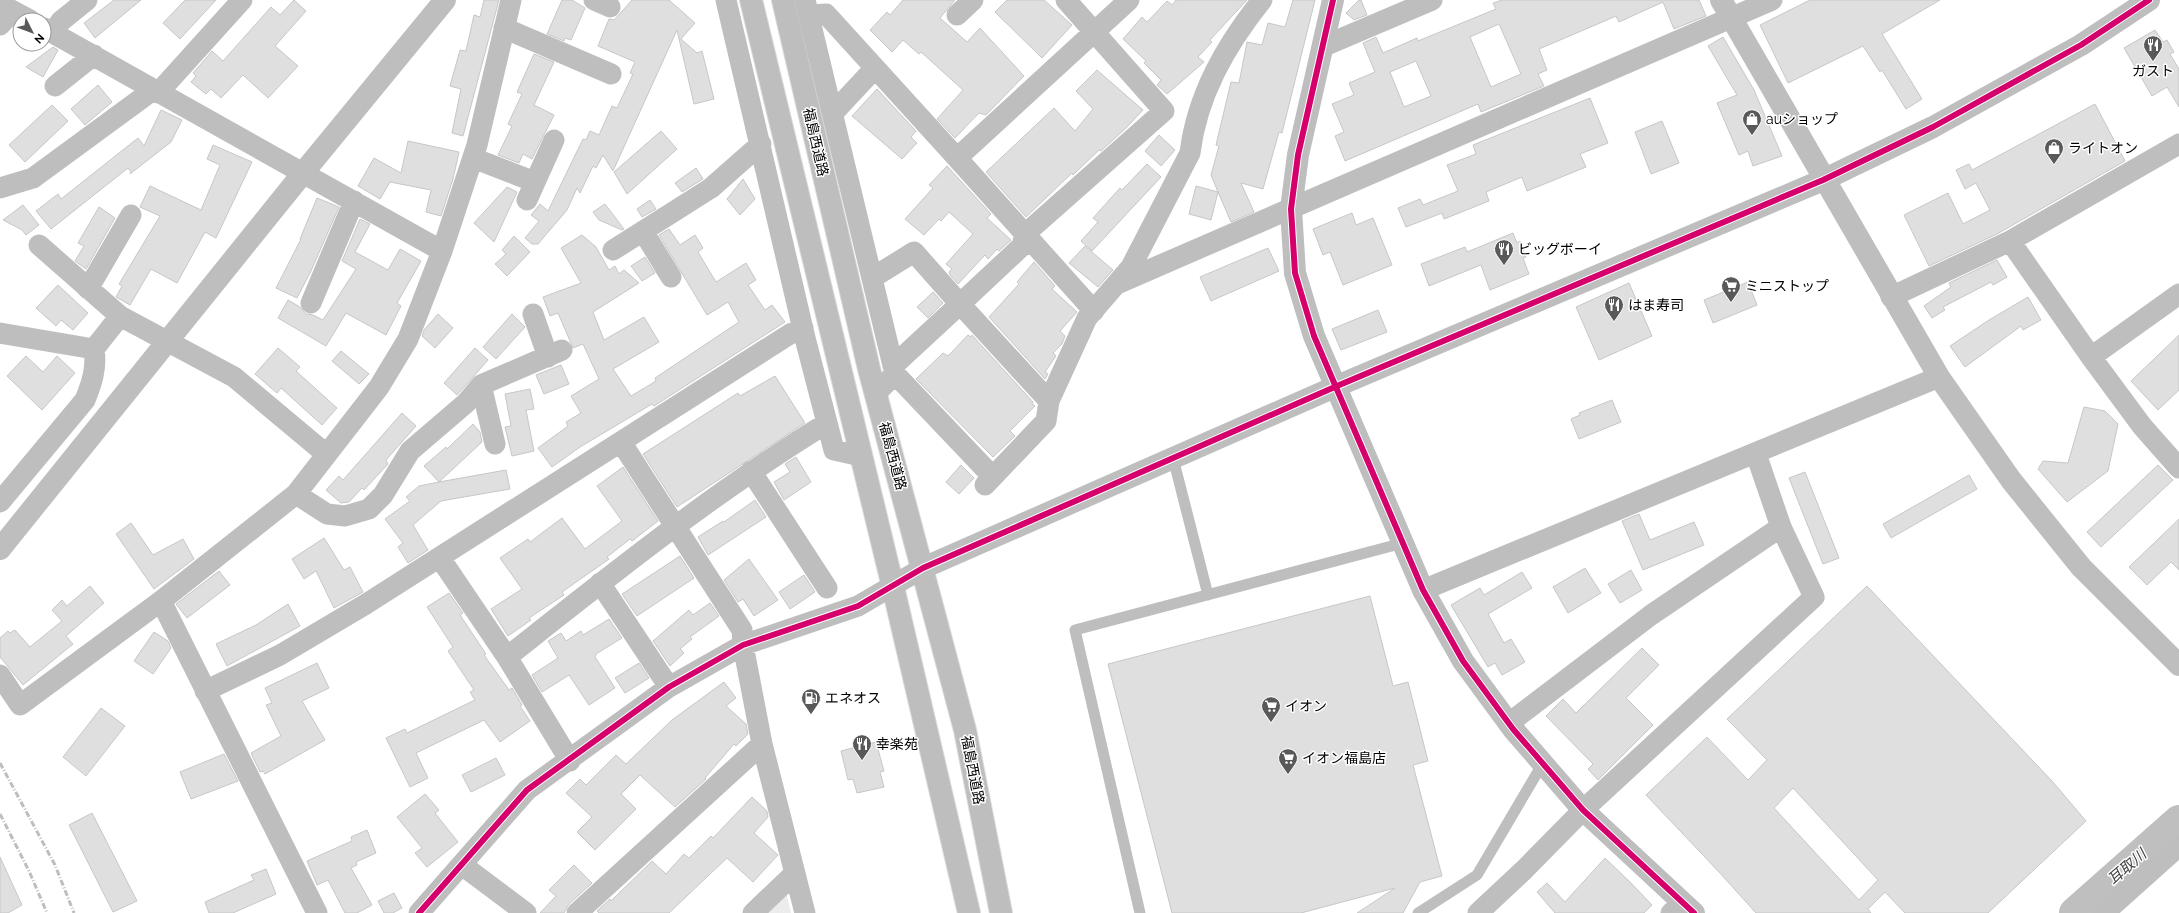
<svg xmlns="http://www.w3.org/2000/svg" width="2179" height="913" font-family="Raleway,'Noto Sans JP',sans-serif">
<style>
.green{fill:#ececec}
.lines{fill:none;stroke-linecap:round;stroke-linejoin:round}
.river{stroke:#bfbfbf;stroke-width:32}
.building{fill:#dfdfdf;stroke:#c7c7c7;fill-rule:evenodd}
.trunk-casing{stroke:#dbdbdb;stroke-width:24}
.service{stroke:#bebebe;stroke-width:11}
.minor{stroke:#bebebe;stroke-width:21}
.tertiary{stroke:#bebebe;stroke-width:22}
.trunk{stroke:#bebebe;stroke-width:22}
.rail{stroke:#bebebe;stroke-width:3;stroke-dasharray:6 2 1 2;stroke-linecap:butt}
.cycleway-casing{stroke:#fff;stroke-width:8}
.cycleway{stroke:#d6006c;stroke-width:6}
.labels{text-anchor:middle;stroke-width:3;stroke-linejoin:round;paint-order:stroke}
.poi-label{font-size:14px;fill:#000;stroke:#fff;text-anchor:start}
.street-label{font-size:14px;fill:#000;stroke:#fff}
.water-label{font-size:15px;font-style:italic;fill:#444;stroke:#fff}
</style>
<rect width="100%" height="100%" fill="#fff"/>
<!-- green -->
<path class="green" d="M785,888L791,913H758Z"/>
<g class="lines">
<!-- river -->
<path class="river" d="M2075,913L2179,821"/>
</g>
<!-- building -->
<path class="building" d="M114,0H141L95,38L84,23Z
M185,0H216L180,39L163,23Z
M294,0L306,11L275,46L298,66L268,98L243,75L221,98L211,89L206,94L191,82L196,76L193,73L212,51L223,61L271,7L280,15Z
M484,0H499L463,136L452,133L461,89L450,86L460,50L466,51L474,15L480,17Z
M562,0H572L585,8L571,40L565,38L564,41L547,34Z
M632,0H669L695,23L681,39L697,53L702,51L714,99L694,104L677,30L613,171L603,155L596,168L593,166L580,193L577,188L567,210L538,244H532L525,238L539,221L531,215L540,204L548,211L583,139L586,140L590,131L599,135L612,106L617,108L633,74L630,73L635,62L598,46L609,19L614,20Z
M903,0H955L940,18L967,42L980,28L1024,76L986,115L979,113L955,138L937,119L963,90L921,52L919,54L903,40L892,52L870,30L887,12L890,15Z
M1007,0H1044L1072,25L1042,58L995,12Z
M1176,0H1247L1210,40L1212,42L1198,57L1204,62L1167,94L1157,85L1161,80L1144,63L1146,61L1123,39L1142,17L1147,22L1167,1L1172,5Z
M1293,0H1315L1282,133L1279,132L1263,189L1241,183L1254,212L1231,222L1218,192L1211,220L1189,214L1196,186L1218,192L1211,175L1219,146L1216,145L1231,82L1239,83L1247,42L1262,45L1268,23L1285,27Z
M1359,0H1361L1367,15L1354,20L1346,13Z
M1502,0H1699L1706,16L1674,29L1663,2L1619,22L1616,16L1607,20L1539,49L1547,70L1538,74L1544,86L1481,112L1478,104L1345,161L1335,136L1344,132L1332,104L1354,95L1349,83L1375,72L1363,43L1376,37L1383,53L1417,38L1418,41L1496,9L1493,3ZM1499,24L1521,74L1491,87L1470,37ZM1416,61L1431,96L1404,107L1390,72Z
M1810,0H1940L1882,34L1922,99L1906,109L1882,70L1880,72L1863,46L1788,83L1760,25Z
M2155,30L2163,42L2167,40L2174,52L2170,54L2179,69V107L2167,87L2152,96L2124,48Z
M1723,37L1754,90L1782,156L1753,166L1748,151L1739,155L1717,103L1737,95L1708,46Z
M53,47L58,50L43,77L26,67Z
M534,54L554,62L534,105L554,115L532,159L523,154L519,163L498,155L512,126L508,124L522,94L517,92Z
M1097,70L1143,110L1127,127L1101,151L1099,150L1073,175L1072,173L1026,217L986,172L1054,108L1075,131L1093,109L1076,91Z
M98,85L112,102L85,125L71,109Z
M877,89L916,131L911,137L917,143L902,159L852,116Z
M1590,98L1608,143L1580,154L1586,167L1527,191L1522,177L1486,192L1489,201L1444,219L1442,213L1406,227L1398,208L1420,199L1423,205L1458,191L1447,165L1476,154L1473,145Z
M2095,104L2125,161L1997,234L1929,266L1904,215L1948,193L1963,224L1990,210L1976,183L1965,189L1956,170L1969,164L1972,170Z
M52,105L68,121L25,162L9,145Z
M161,110L182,120L171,142L130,174L131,172L128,168L51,229L36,211L58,194L61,199L138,138L144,146Z
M1662,121L1679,163L1651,174L1635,132Z
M661,131L677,149L627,194L614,172Z
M1159,135L1175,150L1161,166L1145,151Z
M408,141L459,152L453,179L441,216L426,212L431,190L390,182L380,199L358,186L374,158L401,173Z
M213,145L252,162L216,238L205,232L177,283L151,269L130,305L116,297L122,286L119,284L160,216L140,207L150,186L201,210L220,165L207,159Z
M1147,164L1161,177L1092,251L1081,241L1098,222L1093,218L1120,188L1122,190Z
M947,166L991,214L987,218L1011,240L999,251L997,249L988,259L985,255L958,284L950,275L949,272L952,269L946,264L973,234L949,212L941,221L939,219L924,235L905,219L933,188L929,185Z
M696,168L703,179L682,192L675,183Z
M743,179L755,199L740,215L727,199Z
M507,187L517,192L494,242L474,223Z
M317,198L339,207L311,271L297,298L276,288L301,239H300Z
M650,200L656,209L642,217L637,209Z
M605,204L624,229L622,230L599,220L593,212Z
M23,205L39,225L26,235L22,230L3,220Z
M99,207L115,218L86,269L75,261L84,246L78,243Z
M1352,213L1356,225L1373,218L1392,265L1343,285L1330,252L1323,255L1313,229Z
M360,219L370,224L355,252L388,270L400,249L421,261L397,303L401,306L386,335L346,313L326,346L278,318L288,300L300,307L306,314L313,315L323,320L356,269L342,261Z
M669,229L680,245L695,235L703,248L698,252L716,282L746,263L756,280L748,285L765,310L772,305L785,322L654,406L652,404L580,447L552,467L538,448L568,426L566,422L581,413L571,396L599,379L583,344L573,348L558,313L550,316L543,297L581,283L561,248L582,235L596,247L609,270L615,266L619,274L624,270L639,283L593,312L604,340L644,317L659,342L613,369L631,396L656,381L655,378L739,322L728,302L707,315L659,235Z
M1513,233L1517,243L1520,241L1526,257L1523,258L1529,274L1490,290L1481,265L1429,286L1421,264L1465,247L1467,252Z
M514,236L530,252L507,276L495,264L506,254L502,250Z
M1085,246L1113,270L1098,287L1069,263Z
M1268,248L1279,271L1211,301L1200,277Z
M645,257L655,273L642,281L631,266Z
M1997,260L2007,277L1993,285L1991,282L1943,307L1945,310L1932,318L1924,306L1951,287L1949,283Z
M1034,262L1055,286L1052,289L1077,312L1060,331L1065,336L1062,344L1053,353L1056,356L1045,372L1048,374L1045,379L989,317L1019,284L1017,282Z
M1748,282L1757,305L1713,323L1704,300Z
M1629,283L1652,336L1599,360L1576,307Z
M58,285L88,313L73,330L61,320L56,326L36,308Z
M933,292L943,303L928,318L917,307Z
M2028,297L2041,320L2023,330L2021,326L1965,367L1950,346L1989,320Z
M1378,310L1387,332L1341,350L1332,329Z
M438,314L453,328L435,348L422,336L424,330Z
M512,314L525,327L496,359L483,347Z
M968,335L971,337L972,335L1033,402L1032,404L1035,406L1010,431L1015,436L993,457L916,379L943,353L948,356Z
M2179,335V390L2158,410L2131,381Z
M278,348L300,367L296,371L337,408L322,425L281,388L277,393L255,374Z
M475,348L488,360L457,395L444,383Z
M341,351L369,374L359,384L332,361Z
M26,356L43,372L57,356L75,373L42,410L7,376Z
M561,365L569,384L544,394L536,375Z
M775,376L805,423L677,507L643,454L738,393L740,396Z
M530,389L534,409L526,410L534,451L512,456L505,427L511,426L505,394Z
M1612,400L1621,422L1579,439L1571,419L1580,415L1579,413Z
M2084,407L2105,411L2118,424L2108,471L2067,502L2038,469L2043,461L2068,463Z
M402,413L416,426L386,460L388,464L364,490L362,488L349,502L341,503L326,490L339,476L343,480Z
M473,424L480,432L482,442L439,482L506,470L510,489L441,501L413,525L428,550L408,563L398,547L403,543L385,519L410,501L406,497L419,486L439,482L424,466L446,447L447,449Z
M796,457L811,482L784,500L774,482L790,472L785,464Z
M961,465L974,478L959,494L946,482Z
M2158,465L2173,480L2101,547L2087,532Z
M623,467L658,521L632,541L630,539L607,557L609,559L562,592L564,595L529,618L531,620L508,636L491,609L522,589L500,558L528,539L530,542L562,518L585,549L622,521L597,486Z
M1805,472L1839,558L1823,564L1789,478Z
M1969,475L1977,489L1891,538L1883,524Z
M755,500L766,517L708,555L698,537L723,521L724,522Z
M1639,514L1650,540L1694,522L1704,545L1643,570L1622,521Z
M2179,519V570L2171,562L2147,585L2129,567Z
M131,523L153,555L183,539L194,559L154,589L116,534Z
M324,538L344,570L350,567L363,592L334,608L316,571L304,579L292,559Z
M680,556L694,578L637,616L622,594Z
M749,559L778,600L754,616L743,599L738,602L724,580Z
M1585,568L1601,593L1568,613L1553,587Z
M1631,570L1642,590L1620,603L1608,584Z
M219,571L230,585L187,618L176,604Z
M1522,572L1532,588L1488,614L1504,643L1511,639L1525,662L1502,675L1495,663L1488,667L1451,605L1480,588L1484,595Z
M804,575L815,592L790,609L779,592Z
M90,586L104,603L66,636L73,644L23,685L0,657V638L8,631L10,633L15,630L30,647L62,621L52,610L62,600L67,606Z
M1867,586L2052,781L2086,821L1988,913H1905L1885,892L1868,909L1871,913H1756L1719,872L1646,795L1707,737L1748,780L1767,760L1727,719ZM1793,788L1878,880L1859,900L1774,808Z
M449,593L463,613L460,615L486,654L484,655L509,690L512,688L522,705L520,706L530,721L500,742L484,720L416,753L428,778L410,787L386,738L405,729L407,733L475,700L470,692L474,690L448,651L453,647L427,607Z
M1370,596L1393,686L1408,682L1428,761L1413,765L1442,876L1420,882L1403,913H1357L1395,888L1301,913H1172L1108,664Z
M710,603L719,616L690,637L692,639L680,649L684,653L670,666L653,641L689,610L693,615Z
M288,604L300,626L227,666L216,644L256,625Z
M609,619L622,638L596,654L595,657L615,688L589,705L569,675L542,692L532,675L558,658L548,641L561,633L566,641L581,631L583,635Z
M154,632L168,641L171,648L153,674L134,661Z
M1642,648L1659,665L1626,698L1653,725L1598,780L1588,769L1593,764L1546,716L1563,699L1576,713Z
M317,663L329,688L302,701L325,740L265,774L263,771L260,772L251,753L281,736L266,705L272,703L265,688Z
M639,663L649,678L625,693L615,678Z
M724,682L736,698L726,706L746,724L748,734L736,746L734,744L705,778L706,779L675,807L640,775L621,794L636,809L595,850L577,832L592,817L566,793L580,779L586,785L616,755L626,764L672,720Z
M101,708L125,726L86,776L63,757Z
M876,742L884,771L880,772L884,787L857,793L853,779L848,780L841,751Z
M224,754L238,781L191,799L180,772Z
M496,758L505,775L471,792L462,775Z
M425,794L439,810L435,813L458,842L427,867L415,853L422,848L397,817Z
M752,797L767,811L768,817L754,833L778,855L753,882L727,858L669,913H599L597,911L610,899L611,901L652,861L666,874L684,854L689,858L711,836L713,838Z
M92,813L137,901L113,912L69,825Z
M367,830L376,853L356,862L357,865L351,868L372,905L357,913H345L328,880L317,885L307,861L352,841L351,837Z
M0,857L22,905L8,913H0Z
M1605,858L1630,882L1652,905L1644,913H1555L1537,892L1547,883L1565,902Z
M574,865L592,883L569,904L564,913H540L556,896L549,890Z
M266,869L276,894L233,913H209L205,902L254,880L251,875Z
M394,893L402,908L393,913H384L378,901Z"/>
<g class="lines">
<!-- trunk casing -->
<g class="trunk-casing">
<path id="trunk" d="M751,0L893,587L969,913
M783,0L869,369L965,730L1001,913"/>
</g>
<!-- service -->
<path class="service" d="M1173,458L1208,595
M1140,913L1075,630L1403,543
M1418,913L1477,875L1543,763"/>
<!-- minor -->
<path class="minor" d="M594,0L610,7
M726,0L805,338L834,450L861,456
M805,0L895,374L876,393
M0,4L30,20
M809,15L826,14L957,158
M957,15L973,0
M0,25L13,11
M44,28L442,251
M504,28L611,74
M53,32L61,21L87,0
M1324,46L1432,0
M55,86L94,55
M158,93L242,0
M833,113L875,68
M473,158L535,182
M0,188L33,178L153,90
M527,200L554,140
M643,231L671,277
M2010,241L2091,357L2142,426L2179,468
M39,245L120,316L234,377L326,454
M613,250L711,188L761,144
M872,278L914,252L960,304L893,366
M1119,283L1772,0
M88,289L131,215
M1891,297L2010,241L2179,144
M311,303L354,201
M1094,311L957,158L1129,0
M533,314L548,357
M0,333L94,349
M2091,357L2179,294
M895,374L993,477
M481,385L495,444
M1049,401L960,304L1022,246L1025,234L1164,111L1066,0
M621,442L742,630L743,645L762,744L805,913
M751,471L827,588
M985,485L1046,421L1049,401L1087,318L1131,267L1190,153C1197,95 1226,45 1262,0
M296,494L327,514L345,516L369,509L383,495L410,451L466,403L481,385L562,350
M0,502L85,400C92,383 97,367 94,349L120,316
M440,558L507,657L570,761
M600,583L669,687
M1423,590L1939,377
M161,601L317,913
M507,657C611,575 714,492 827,423
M0,675L20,705L161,601L296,494L379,387L408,339L442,251L477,145L511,0
M205,691L280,655L366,604L790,334L803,328
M1509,723L1651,615L1781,527
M462,865L526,913
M419,913L527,790L669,687L743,645L858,606L923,568
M577,913L762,744
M753,913L795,873
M1478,913L1524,870L1583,810L1814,597L1781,527L1756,454
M1671,913L1683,903
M2104,913L2179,846"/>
<!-- tertiary -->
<path class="tertiary" d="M1333,0L1298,155L1291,209L1295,273L1314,336L1423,590L1463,661L1513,729L1583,810L1694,913
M1721,0L1939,377L2011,480L2081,567L2179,665
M0,549L303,173L445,0
M923,568L1337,386L1823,180L1933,127L2081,45L2149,0"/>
<!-- trunk -->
<use href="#trunk" class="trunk"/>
<!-- rail -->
<path class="rail" d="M0,763L55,865L74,913
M0,814L29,871L47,913"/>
<!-- cycleway casing -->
<g class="cycleway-casing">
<path id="cycleway" d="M1333,0L1298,155L1291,209L1295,273L1314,336L1423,590L1463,661L1513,729L1583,810L1694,913
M419,913L527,790L669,687L743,645L858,606L923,568L1337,386L1823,180L1933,127L2081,45L2149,0"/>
</g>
<!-- cycleway -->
<use href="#cycleway" class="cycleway"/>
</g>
<!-- icons -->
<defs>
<g id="restaurant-pin" transform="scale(1)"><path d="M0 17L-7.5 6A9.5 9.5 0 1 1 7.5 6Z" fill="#595959" stroke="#fff"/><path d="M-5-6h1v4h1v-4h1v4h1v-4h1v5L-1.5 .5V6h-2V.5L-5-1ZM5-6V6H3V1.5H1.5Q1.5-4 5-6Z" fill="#fff"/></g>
<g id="shop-pin" transform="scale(1)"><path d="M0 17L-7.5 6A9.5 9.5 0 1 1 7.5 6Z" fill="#595959" stroke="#fff"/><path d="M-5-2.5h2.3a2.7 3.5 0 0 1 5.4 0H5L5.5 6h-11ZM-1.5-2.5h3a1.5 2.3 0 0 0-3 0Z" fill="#fff"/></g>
<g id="supermarket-pin" transform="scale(1)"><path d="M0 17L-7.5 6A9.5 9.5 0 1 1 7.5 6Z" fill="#595959" stroke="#fff"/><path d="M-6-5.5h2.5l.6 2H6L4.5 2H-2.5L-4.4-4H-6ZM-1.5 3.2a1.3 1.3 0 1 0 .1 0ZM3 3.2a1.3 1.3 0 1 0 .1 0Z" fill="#fff"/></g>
<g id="fuel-pin" transform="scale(1)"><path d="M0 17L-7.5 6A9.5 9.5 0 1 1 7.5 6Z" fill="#595959" stroke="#fff"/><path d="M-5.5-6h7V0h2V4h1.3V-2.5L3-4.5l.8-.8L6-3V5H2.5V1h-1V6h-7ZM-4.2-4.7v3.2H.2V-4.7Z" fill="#fff"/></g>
</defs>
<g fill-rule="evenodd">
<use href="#restaurant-pin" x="2153" y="45"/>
<use href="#shop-pin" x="1752" y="119"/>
<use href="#shop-pin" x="2054" y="148"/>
<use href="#restaurant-pin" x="1504" y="249"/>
<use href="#supermarket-pin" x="1731" y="286"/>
<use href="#restaurant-pin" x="1614" y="305"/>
<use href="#fuel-pin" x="811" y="698"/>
<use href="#supermarket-pin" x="1271" y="706"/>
<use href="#restaurant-pin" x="862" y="744"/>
<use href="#supermarket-pin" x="1288" y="758"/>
</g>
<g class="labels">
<!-- poi labels -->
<g class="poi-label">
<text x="2153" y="76" text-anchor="middle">ガスト</text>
<text x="1766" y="124">auショップ</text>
<text x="2068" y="153">ライトオン</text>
<text x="1518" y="254">ビッグボーイ</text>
<text x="1745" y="291">ミニストップ</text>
<text x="1628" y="310">はま寿司</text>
<text x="825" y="703">エネオス</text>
<text x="1285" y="711">イオン</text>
<text x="876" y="749">幸楽苑</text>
<text x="1302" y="763">イオン福島店</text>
</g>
<!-- street labels -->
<g class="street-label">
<text transform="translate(816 142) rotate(77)" y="5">福島西道路</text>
<text transform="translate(893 456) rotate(75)" y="5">福島西道路</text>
<text transform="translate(973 770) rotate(79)" y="5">福島西道路</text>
</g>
<!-- water labels -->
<g class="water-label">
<text transform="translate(2127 867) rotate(-41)" y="5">耳取川</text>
</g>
</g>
<!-- north arrow -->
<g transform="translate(32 32) rotate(132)"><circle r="19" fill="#ffffff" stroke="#999999"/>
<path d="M0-3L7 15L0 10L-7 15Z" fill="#595959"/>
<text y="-6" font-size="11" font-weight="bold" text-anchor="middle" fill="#000000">N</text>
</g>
</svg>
